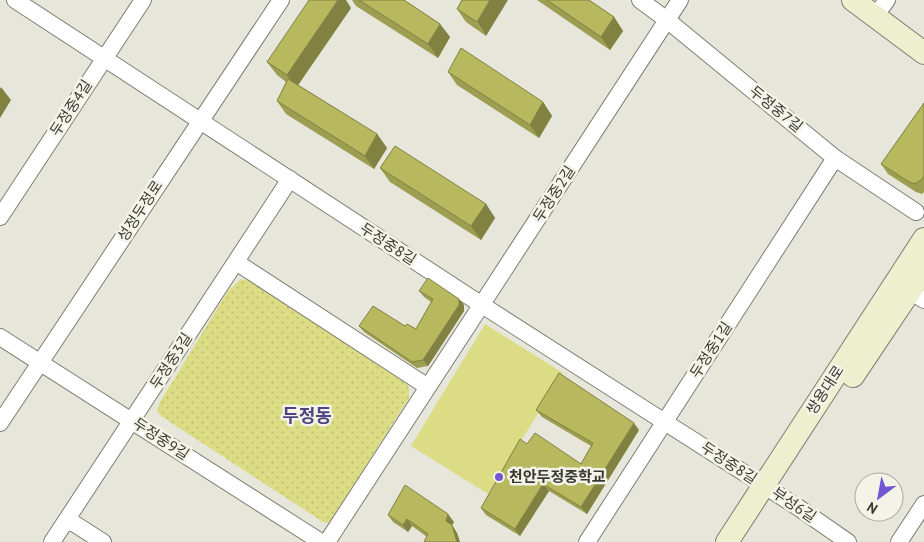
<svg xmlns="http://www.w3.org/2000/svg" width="924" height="542" font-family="'PT Sans','Noto Sans KR',sans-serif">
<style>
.grass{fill:#dbdc83}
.park{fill:url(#park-dots)}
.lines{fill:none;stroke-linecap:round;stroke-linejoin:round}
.street-casing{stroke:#7e7e73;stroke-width:18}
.secondary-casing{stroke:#7e7e73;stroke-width:24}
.street{stroke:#fff;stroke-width:16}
.secondary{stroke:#eeefce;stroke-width:22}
.wall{fill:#9e9e52}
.shaded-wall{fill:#818142}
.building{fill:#b8b85f;stroke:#818142}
.poi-dot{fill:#7257d1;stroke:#f3f4e7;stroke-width:2}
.labels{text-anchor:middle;stroke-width:5;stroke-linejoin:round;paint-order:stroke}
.street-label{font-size:15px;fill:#393934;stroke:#f3f4e7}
.poi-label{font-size:15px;font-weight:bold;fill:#393934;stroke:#f3f4e7;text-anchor:start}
.quarter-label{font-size:18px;font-weight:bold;fill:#4f4582;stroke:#f3f4e7}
</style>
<defs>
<pattern id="park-dots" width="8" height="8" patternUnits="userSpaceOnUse" patternTransform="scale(1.25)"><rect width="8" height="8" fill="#dbdc83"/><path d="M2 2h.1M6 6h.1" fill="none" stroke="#bdbe72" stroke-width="1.8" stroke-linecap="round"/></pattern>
</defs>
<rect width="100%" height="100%" fill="#e6e7da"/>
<!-- grass -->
<path class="grass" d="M485,324L563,373L488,494L411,446Z"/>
<!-- park -->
<path class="park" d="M241,279L248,280L407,382L409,389V398L331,520L328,523L323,522L161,416L157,411L160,402L228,291Z"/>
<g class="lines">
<!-- street casing -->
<g class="street-casing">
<path id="street" d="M15,0L482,305L799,508L848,542
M640,0L667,20L835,158L916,212
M875,16L887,0
M0,217L143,0
M236,262L428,387
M910,291L924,300
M0,337L321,542
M0,423L281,0
M67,519L103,542
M52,542L290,179
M327,542L680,0
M587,542L835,158
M899,542L924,504"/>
</g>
<!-- secondary casing -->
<g class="secondary-casing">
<path id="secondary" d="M853,0L924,53
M853,376L924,270
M727,542L924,239"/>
</g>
<!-- street -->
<use href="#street" class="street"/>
<!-- secondary -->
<use href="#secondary" class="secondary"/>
</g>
<!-- wall -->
<path class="wall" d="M352,0H404L440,24L450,37L438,58L356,6Z
M462,0L486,36L466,22L457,9Z
M537,0H589L614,17L623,31L610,50Z
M351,8L298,85L377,134L387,148L374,169L286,114L277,101L286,82L277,75L267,62Z
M448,72L543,102L552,116L539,138L457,85Z
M924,103V192L922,194L916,192L888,174L881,164Z
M380,168L486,204L495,218L481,240L390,182Z
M419,291L464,305V311L428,366L417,368L364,332L359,326H405L416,329L431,302L424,297Z
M536,410L639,430L587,514L549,491L520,536L486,515L481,508L527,444L581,464L591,446L542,417Z
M388,515L454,522L452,525L457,533L460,542H424L427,537L412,526L408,532L393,522Z"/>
<!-- shaded-wall -->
<path class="shaded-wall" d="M338,0H346L351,8L296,88L287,75Z
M490,0H508L486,36L477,22Z
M614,17L623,31L610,50L601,37Z
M440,24L450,37L438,58L428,44Z
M1,87L11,100L0,118V89Z
M543,102L552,116L539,138L530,125Z
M377,134L387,148L374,169L365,156Z
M486,204L495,218L481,240L471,226Z
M459,299L464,305V311L428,366L423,360Z
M634,423L639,430L587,514L581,507Z
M543,484L549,491L520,536L515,529Z
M448,514L454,522L452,525L457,533L460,542H457L446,521Z
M407,519L412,526L408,532L403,525Z"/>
<!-- building -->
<path class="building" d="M309,0H338L287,75L267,62Z
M359,0H404L440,24L428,44Z
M462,0H490L477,22L457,9Z
M547,0H589L614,17L601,37Z
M461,48L543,102L530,125L448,72Z
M288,79L377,134L365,156L277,101Z
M924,103V176L922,179L915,184L909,182L881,164Z
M395,146L486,204L471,226L380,168Z
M428,278L459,299V305L423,360L412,362L359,326L373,306L405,326L407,324L416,329L433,299L419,291Z
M559,373L634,423L581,507L543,484L515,529L481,508L520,439L527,444L535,433L581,464L593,443L536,410Z
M405,485L448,514L446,521L452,525L457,542H424L428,534L407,519L403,525L388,515Z"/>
<!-- markers -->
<circle class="poi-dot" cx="499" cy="477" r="5"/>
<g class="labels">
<!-- street labels -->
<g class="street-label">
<text transform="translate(71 108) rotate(-57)" y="5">두정중4길</text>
<text transform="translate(776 109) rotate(39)" y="5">두정중7길</text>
<text transform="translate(554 194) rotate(-57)" y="5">두정중2길</text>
<text transform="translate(140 211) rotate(-57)" y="5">성정두정로</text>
<text transform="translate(388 244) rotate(33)" y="5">두정중8길</text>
<text transform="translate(711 350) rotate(-57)" y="5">두정중1길</text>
<text transform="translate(171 361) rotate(-57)" y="5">두정중3길</text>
<text transform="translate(825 390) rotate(-57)" y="5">쌍용대로</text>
<text transform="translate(161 439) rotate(33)" y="5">두정중9길</text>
<text transform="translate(729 463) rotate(33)" y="5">두정중8길</text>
<text transform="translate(794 505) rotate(34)" y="5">부성6길</text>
</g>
<!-- poi labels -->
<g class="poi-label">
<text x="509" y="482">천안두정중학교</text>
</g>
<!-- quarter labels -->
<g class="quarter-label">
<text x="307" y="422">두정동</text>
</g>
</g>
<!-- north arrow -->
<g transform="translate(879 497) rotate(212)"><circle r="24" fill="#f3f4e7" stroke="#a9a99f"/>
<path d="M0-4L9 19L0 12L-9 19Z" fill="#7257d1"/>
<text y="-8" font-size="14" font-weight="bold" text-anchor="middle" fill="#393934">N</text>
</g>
</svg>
